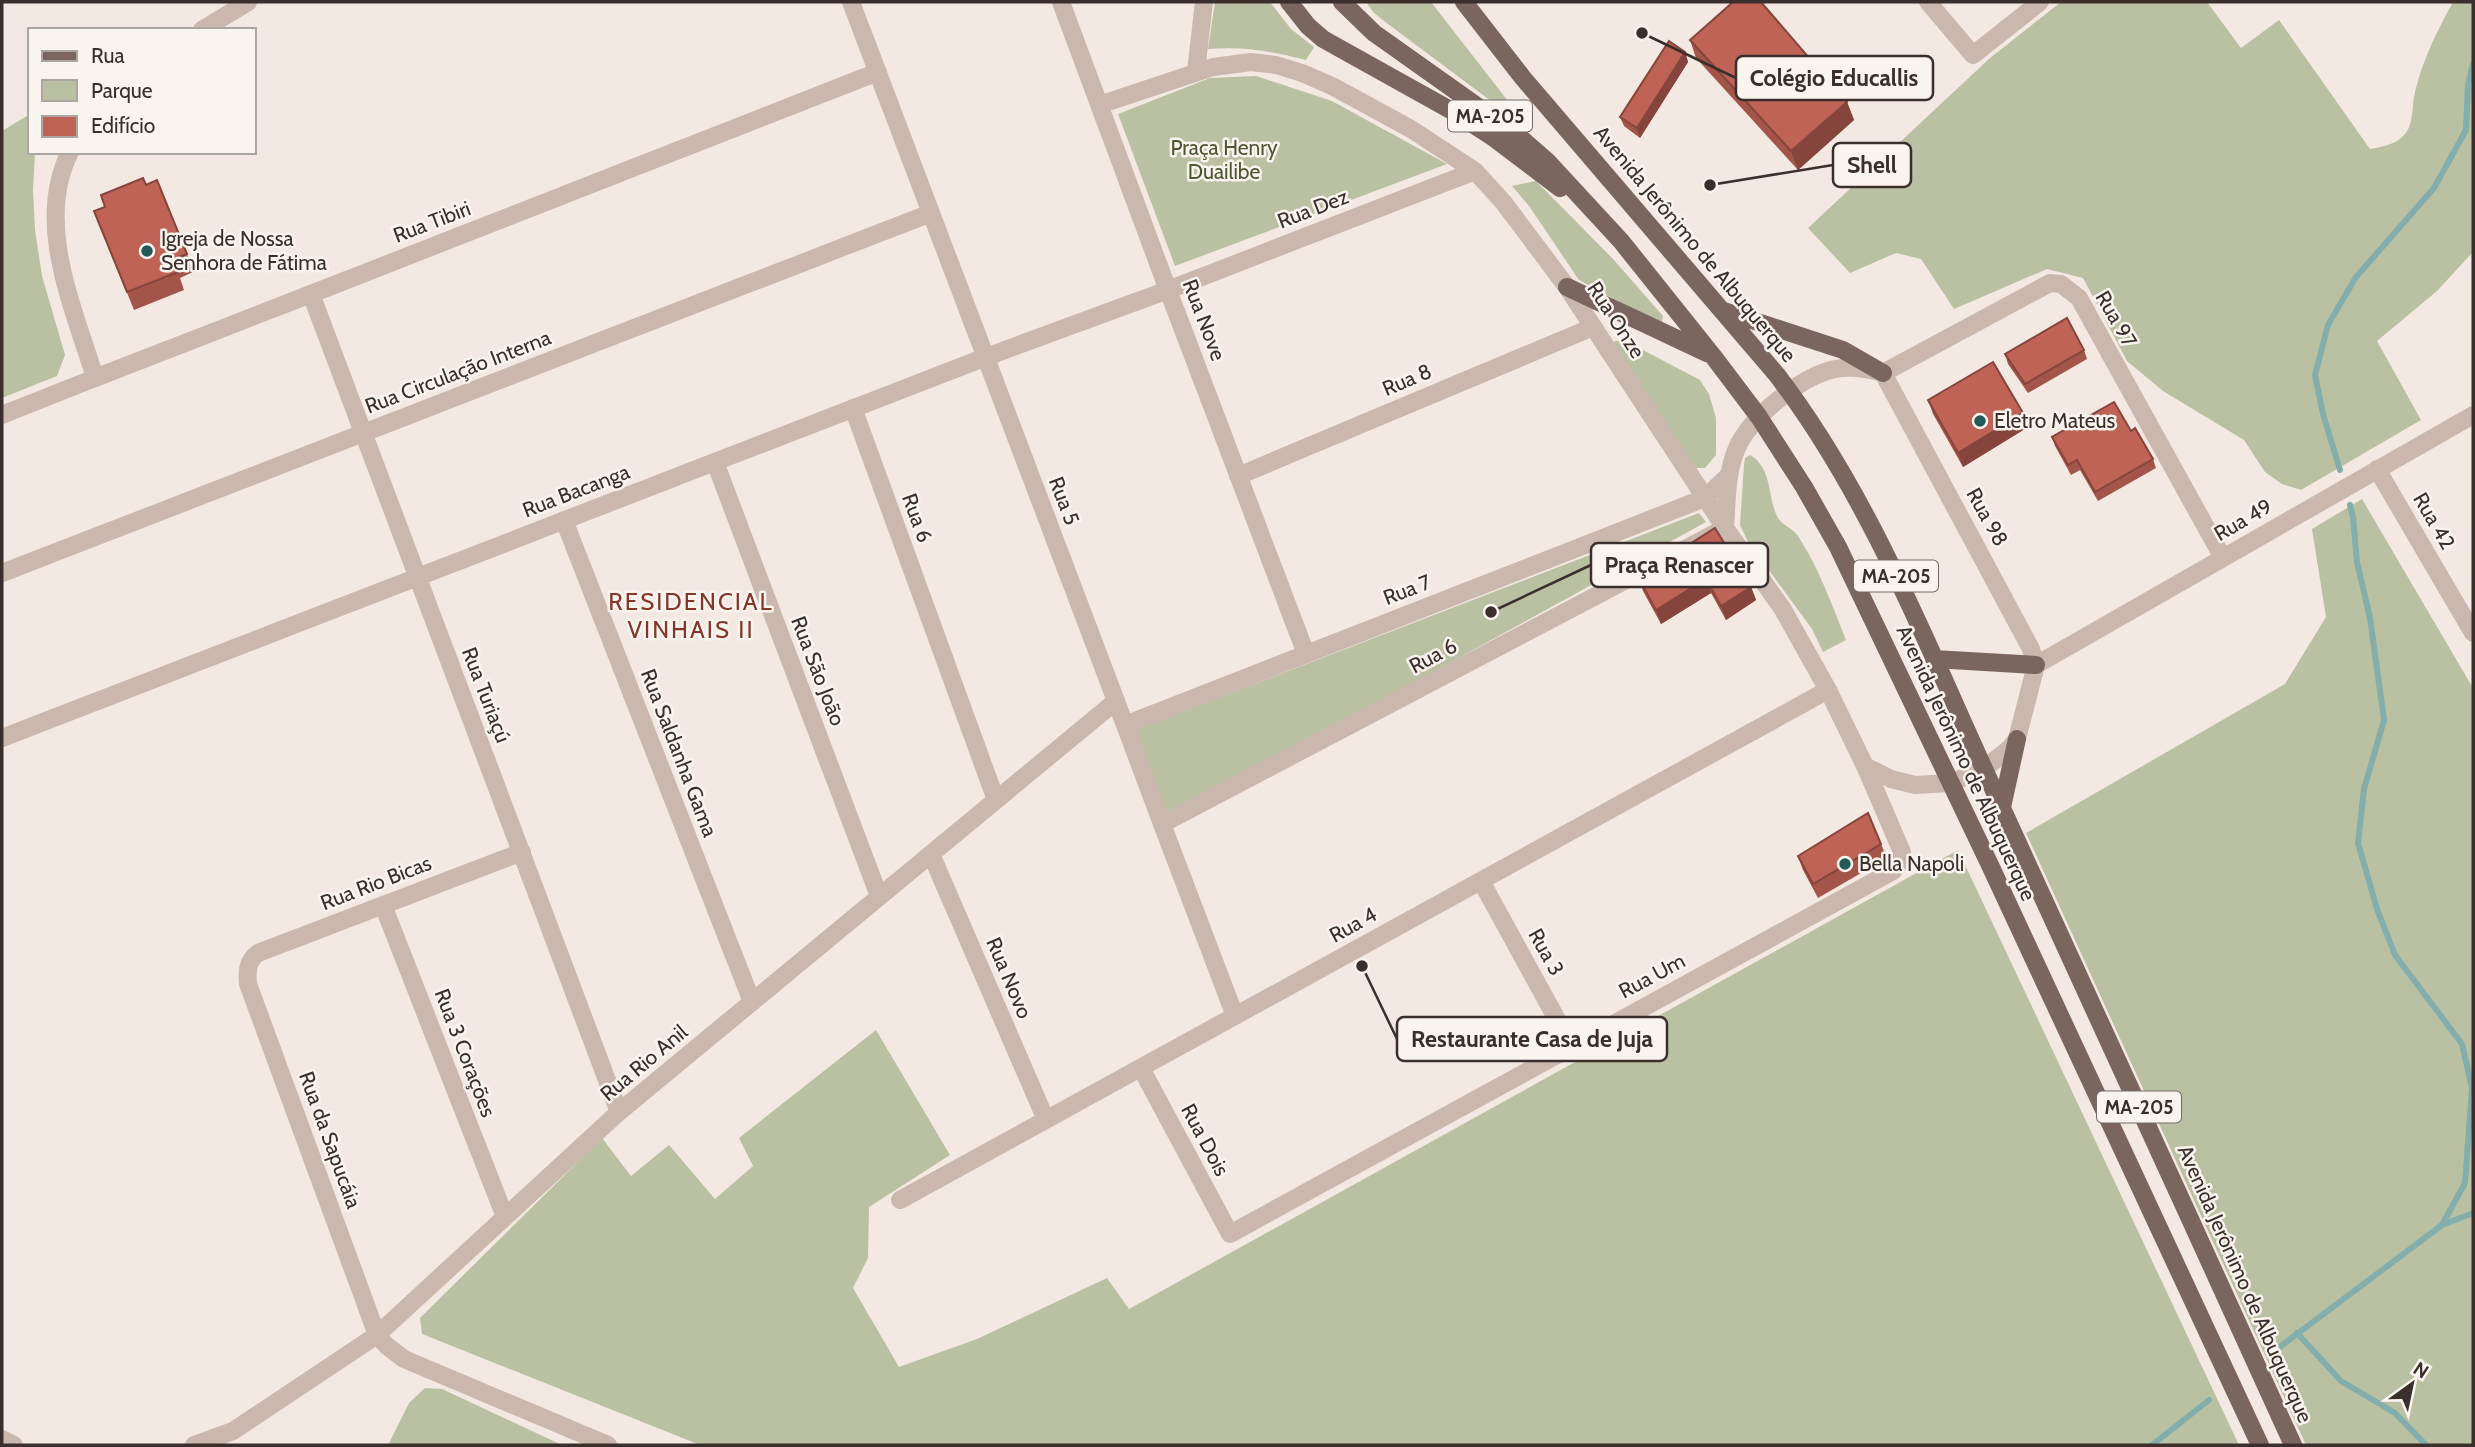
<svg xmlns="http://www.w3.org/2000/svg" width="2475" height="1447" font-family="Cabin,sans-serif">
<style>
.green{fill:#bac1a3}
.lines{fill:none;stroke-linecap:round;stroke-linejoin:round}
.stream{stroke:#83aeab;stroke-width:6}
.minor{stroke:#cab8af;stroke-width:18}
.tertiary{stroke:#cab8af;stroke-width:18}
.primary{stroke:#7a655f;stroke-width:18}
.wall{fill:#a35549}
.shaded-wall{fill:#85453c}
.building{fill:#be6355;stroke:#85453c;stroke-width:2}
.poi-dot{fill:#245957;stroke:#faf4ef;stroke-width:2.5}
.labels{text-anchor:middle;stroke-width:5;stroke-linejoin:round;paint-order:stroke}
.shield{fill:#faf4ef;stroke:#746a66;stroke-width:2}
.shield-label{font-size:19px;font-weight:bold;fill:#3a2f2c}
.park-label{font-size:21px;fill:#4d5731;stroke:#faf4ef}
.street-label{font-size:21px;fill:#3a2f2c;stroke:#faf4ef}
.poi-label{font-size:21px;fill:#3a2f2c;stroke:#faf4ef;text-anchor:start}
.quarter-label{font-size:24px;letter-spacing:2px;fill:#84362a;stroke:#faf4ef}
.leader{fill:none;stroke:#3a2f2c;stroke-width:2.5}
.callout-dot{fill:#3a2f2c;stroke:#faf4ef;stroke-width:2.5}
.callout{fill:#faf4ef;stroke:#3a2f2c;stroke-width:2.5}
.callout-label{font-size:23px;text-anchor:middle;font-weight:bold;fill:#3a2f2c}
</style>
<rect width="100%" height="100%" fill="#f3e9e2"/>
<!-- green -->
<path class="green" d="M1215,2H1270L1291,29L1314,47L1306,60C1271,51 1244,46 1208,49Z
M1366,2H1431L1522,119H1515L1388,24L1374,13Z
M2061,2H2207L2241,48L2279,20L2370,149C2380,147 2393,145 2401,138C2415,127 2411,108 2415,92C2423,59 2437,31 2453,2H2473V252L2437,291L2377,341L2421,420L2301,490L2282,484L2265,472L2244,440L2163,391L2127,361L2083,278L2047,269L1954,309L1921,259L1896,253L1850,273L1808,228L1990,58Z
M1256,76L1332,101L1447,164L1175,266L1118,114L1210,78Z
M30,114V152H35L33,190L35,230L42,276L65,355L57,376L2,398V131Z
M1536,181L1614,260L1663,316L1662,322L1656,321L1579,280L1529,206L1512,186Z
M1624,340L1700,380L1709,394L1716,418V455L1705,468H1695L1614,344L1615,341Z
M1750,455C1773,468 1767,498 1778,518C1783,526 1793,528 1798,536C1819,568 1832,605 1846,640L1823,652L1812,629L1747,540L1740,525L1744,465L1745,458Z
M2362,499L2473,688V1445H2306L2026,833L2285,684L2326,617L2312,529Z
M1699,513L1706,522L1169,817L1132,731Z
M1958,850L2239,1445H700L422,1334L420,1318L602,1138L631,1176L669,1145L715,1199L753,1166L739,1138L876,1030L950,1155L869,1207L868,1258L853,1288L899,1367L977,1339L1107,1278L1129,1309Z
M425,1388L442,1389L562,1445H388L409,1403Z"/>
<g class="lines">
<!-- stream -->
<path class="stream" d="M2340,470L2323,414L2315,375L2328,325L2356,277L2434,188L2466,130L2468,84L2473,64
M2350,505L2353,517L2357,562L2370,618L2384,720L2364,789L2358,843L2377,909L2395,955L2462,1044L2472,1088L2465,1183L2442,1225
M2297,1333L2341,1381L2395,1413L2426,1445
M2277,1349L2442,1225L2473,1213
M2152,1445L2209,1400"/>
<!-- minor -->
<path class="minor" d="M851,2L1116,701
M1928,2L1973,55L2040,2
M311,294L878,72
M1883,373L2050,283L2061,284L2079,298L2223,558
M853,408L996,800
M2,415L95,378
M715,462L879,896
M1238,476L1593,327
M564,520L752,1002
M2,573L931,213
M2,738L986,357L1168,290L1306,654
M1162,824L1235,1016
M931,854L1046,1120
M1481,881L1571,1045
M383,905L505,1217
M1141,1068L1230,1234L1893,871L1902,859V852L1865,766
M900,1200L1828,690
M2,1439L14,1445
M194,1445L233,1431L377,1335L248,984C247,972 247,961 258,953L522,852"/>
<!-- tertiary -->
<path class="tertiary" d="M1061,2L1168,290L1475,171
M202,30L248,2
M1196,71L1204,2
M1099,105L1213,67L1251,62L1276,65L1302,73L1332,86L1411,129L1475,171L1504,203L1567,287L1725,528L1782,608L1828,690L1865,766L1891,779L1915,785L1950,783L1984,769L2010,748L2017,739L2036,665L2031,649L1883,373C1867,369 1852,366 1835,369C1802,376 1750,417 1737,448C1726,473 1727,501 1725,528
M70,152C34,223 74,308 95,378L311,294L619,1112
M2377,469L2473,633
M2036,665L2473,415
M1125,725L1705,498L1729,475
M608,1445L404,1359L387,1346L377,1335L619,1112L1116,701L1162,824L1725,528"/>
<!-- primary -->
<path class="primary" d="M1289,2L1308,26L1323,39L1454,112L1494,138L1560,188
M1342,2L1374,33L1515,133L1548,162L1621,241L1713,356L1759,417L1804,487L1838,547L1989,863L2260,1445
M1464,2L1523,78L1777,375C1870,497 1926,643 1990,782C2092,1002 2192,1224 2293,1445
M1567,287L1707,353
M1724,311L1843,350L1883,373
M1934,659L2036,665
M2002,807L2017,739"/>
</g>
<!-- wall -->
<path class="wall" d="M1690,40L1847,102L1854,120L1798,170L1696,58Z
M1685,52L1688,62L1640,138L1624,126L1620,117Z
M105,207L187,254L193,272L180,278L184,290L134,310L94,211Z
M2084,350L2087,359L2028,393L2008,364L2005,354Z
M1928,400L2023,413L2028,427L1963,467L1933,414Z
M2131,431L2153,459L2156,468L2098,501L2080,470L2071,475L2055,446L2052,437Z
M1715,528L1751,587L1756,600L1726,620L1711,593L1661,624L1643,591L1638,577Z
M1881,844L1887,858L1818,898L1803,870L1798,856Z"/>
<!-- shaded-wall -->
<path class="shaded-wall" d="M1685,52L1688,62L1640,138L1637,128Z
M1847,102L1854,120L1798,170L1791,151Z
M2023,413L2028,427L1963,467L1958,453Z
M1706,579L1711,593L1661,624L1656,610Z
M1751,587L1756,600L1726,620L1721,606Z"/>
<!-- building -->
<path class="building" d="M1733,2H1761L1847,102L1791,151L1690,40Z
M1669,41L1685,52L1637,128L1620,117Z
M143,178L146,185L157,180L187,254L173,259L178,272L127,292L94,211L105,207L101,195Z
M2067,318L2084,350L2025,384L2005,354Z
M1993,362L2023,413L1958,453L1928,400Z
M2114,402L2131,431L2135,428L2153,459L2095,492L2077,460L2068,465L2052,437Z
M1715,528L1751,587L1721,606L1706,579L1656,610L1638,577Z
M1868,813L1881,844L1813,884L1798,856Z"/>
<!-- markers -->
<g class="poi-dot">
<circle cx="147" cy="251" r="7"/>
<circle cx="1980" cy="421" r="7"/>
<circle cx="1845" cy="864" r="7"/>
</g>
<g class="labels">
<!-- shield labels -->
<g class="shield">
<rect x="1448" y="100.5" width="84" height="31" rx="5"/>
<rect x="1854" y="560.5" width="84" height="31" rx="5"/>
<rect x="2097" y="1091.5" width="84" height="31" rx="5"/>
</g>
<g class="shield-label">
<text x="1490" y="123">MA-205</text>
<text x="1896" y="583">MA-205</text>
<text x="2139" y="1114">MA-205</text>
</g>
<!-- park labels -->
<g class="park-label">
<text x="1224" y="155">Praça Henry<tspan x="1224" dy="24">Duailibe</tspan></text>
</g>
<!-- street labels -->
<g class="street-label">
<text transform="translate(1313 209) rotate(-21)" y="7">Rua Dez</text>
<text transform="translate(432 222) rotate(-21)" y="7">Rua Tibiri</text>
<text transform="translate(1695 244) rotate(50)" y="7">Avenida Jerônimo de Albuquerque</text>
<text transform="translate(2116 319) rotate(60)" y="7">Rua 97</text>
<text transform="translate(1204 320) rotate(69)" y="7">Rua Nove</text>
<text transform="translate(1616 320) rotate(57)" y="7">Rua Onze</text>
<text transform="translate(458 372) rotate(-21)" y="7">Rua Circulação Interna</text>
<text transform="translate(1407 380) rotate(-23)" y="7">Rua 8</text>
<text transform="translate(576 491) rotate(-21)" y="7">Rua Bacanga</text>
<text transform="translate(1064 501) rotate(69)" y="7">Rua 5</text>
<text transform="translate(1987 517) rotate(61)" y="7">Rua 98</text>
<text transform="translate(917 518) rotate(70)" y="7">Rua 6</text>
<text transform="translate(2243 520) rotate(-30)" y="7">Rua 49</text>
<text transform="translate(2434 521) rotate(60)" y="7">Rua 42</text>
<text transform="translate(1407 590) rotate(-21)" y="7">Rua 7</text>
<text transform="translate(1433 656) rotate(-28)" y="7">Rua 6</text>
<text transform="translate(818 671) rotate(69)" y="7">Rua São João</text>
<text transform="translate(486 695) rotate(69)" y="7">Rua Turiaçú</text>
<text transform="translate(679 753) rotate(69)" y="7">Rua Saldanha Gama</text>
<text transform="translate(1966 763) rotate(65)" y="7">Avenida Jerônimo de Albuquerque</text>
<text transform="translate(376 883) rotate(-21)" y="7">Rua Rio Bicas</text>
<text transform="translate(1353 925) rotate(-29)" y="7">Rua 4</text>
<text transform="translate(1546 952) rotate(61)" y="7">Rua 3</text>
<text transform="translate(1652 976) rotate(-28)" y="7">Rua Um</text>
<text transform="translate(1009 978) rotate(67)" y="7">Rua Novo</text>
<text transform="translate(465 1053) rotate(69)" y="7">Rua 3 Corações</text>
<text transform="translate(644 1063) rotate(-40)" y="7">Rua Rio Anil</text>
<text transform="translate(330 1140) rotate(70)" y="7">Rua da Sapucáia</text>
<text transform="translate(1205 1140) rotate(62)" y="7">Rua Dois</text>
<text transform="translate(2245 1284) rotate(66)" y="7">Avenida Jerônimo de Albuquerque</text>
</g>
<!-- poi labels -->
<g class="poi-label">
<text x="161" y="246">Igreja de Nossa<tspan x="161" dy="24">Senhora de Fátima</tspan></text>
<text x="1994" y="428">Eletro Mateus</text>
<text x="1859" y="871">Bella Napoli</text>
</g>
<!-- quarter labels -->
<g class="quarter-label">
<text x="691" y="610">RESIDENCIAL<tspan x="691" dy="28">VINHAIS II</tspan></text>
</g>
</g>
<!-- callouts -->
<path class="leader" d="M1642 33L1736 78M1710 185L1833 165M1491 612L1591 565M1362 966L1397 1039"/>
<g class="callout-dot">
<circle cx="1642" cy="33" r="7"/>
<circle cx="1710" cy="185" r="7"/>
<circle cx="1491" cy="612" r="7"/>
<circle cx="1362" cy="966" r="7"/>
</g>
<g class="callout">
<rect x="1736" y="56" width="197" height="44" rx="7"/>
<rect x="1833" y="143" width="78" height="44" rx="7"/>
<rect x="1591" y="543" width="177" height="44" rx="7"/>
<rect x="1397" y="1017" width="270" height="44" rx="7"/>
</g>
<g class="callout-label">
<text x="1834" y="86">Colégio Educallis</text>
<text x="1872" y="173">Shell</text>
<text x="1679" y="573">Praça Renascer</text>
<text x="1532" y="1047">Restaurante Casa de Juja</text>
</g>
<!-- border -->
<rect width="2475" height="1447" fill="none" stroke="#3a2f2c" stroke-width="7"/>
<!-- legend -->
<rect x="28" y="28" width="228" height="126" fill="#faf4ef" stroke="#ada5a1" stroke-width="2"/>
<rect x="42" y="51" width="35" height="10" fill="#7a655f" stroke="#ada5a1" stroke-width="2"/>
<text x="91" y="63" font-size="21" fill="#3a2f2c">Rua</text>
<rect x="42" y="80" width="35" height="21" fill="#bac1a3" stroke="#ada5a1" stroke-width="2"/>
<text x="91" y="98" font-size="21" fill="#3a2f2c">Parque</text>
<rect x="42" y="116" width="35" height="21" fill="#be6355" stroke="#ada5a1" stroke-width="2"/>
<text x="91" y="133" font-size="21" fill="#3a2f2c">Edifício</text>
<!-- north arrow -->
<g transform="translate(2412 1384) rotate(33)" stroke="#faf4ef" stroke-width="5" paint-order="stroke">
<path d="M0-5L12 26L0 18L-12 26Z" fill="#3a2f2c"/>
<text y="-10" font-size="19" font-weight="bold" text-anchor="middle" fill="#3a2f2c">N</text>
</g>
</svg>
